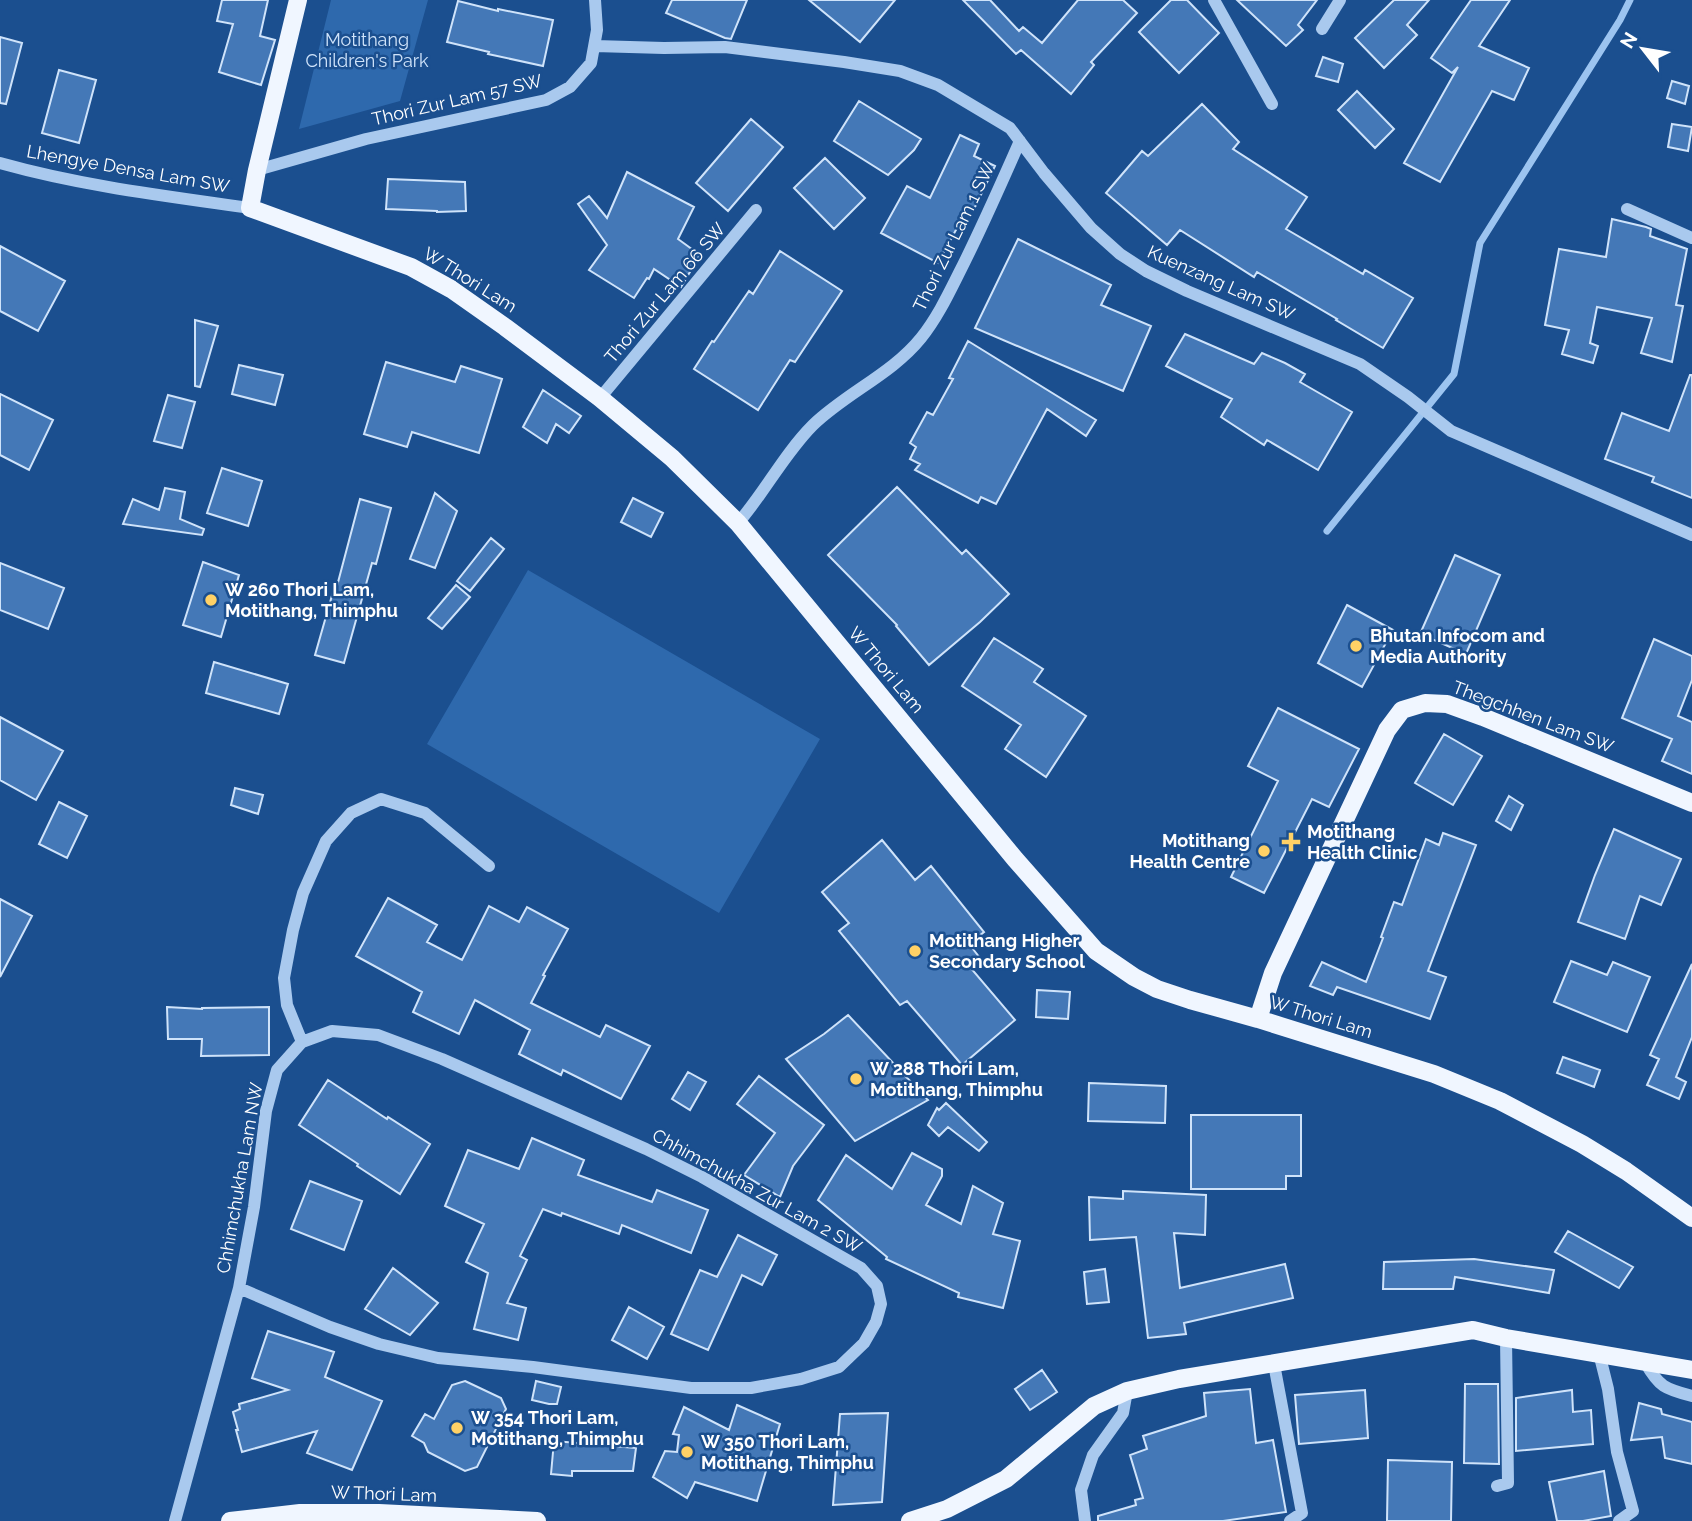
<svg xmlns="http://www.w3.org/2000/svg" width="1692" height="1521" font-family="Raleway,sans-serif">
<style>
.green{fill:#2e69ad}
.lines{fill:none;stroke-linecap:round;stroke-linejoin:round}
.stream{stroke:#9cc4f0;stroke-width:7}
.building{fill:#4478b7;stroke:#cfe3fa;stroke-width:2}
.minor{stroke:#a9c9ee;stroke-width:12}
.major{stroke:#f0f6ff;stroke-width:18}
.poi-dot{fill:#ffd166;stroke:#1b4f8f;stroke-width:2.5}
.labels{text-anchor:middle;stroke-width:5;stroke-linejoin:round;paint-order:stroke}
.park-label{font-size:18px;fill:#cfe3fa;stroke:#1b4f8f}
.street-label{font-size:18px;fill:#fff;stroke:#1b4f8f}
.poi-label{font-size:18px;font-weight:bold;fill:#fff;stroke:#1b4f8f;text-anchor:start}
</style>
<rect width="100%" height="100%" fill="#1b4f8f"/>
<!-- green -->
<path class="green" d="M331,0H428L400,101L299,129Z
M528,570L820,739L719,913L427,744Z"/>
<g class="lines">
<!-- stream -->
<path class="stream" d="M1327,531L1454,374L1480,243L1620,20L1630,0"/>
</g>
<!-- building -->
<path class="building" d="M222,0H268L260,36L275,40L261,85L219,72L233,24L217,21Z
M672,0H747L731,39L725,38L666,13Z
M809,0H895L860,42Z
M963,0H990L1019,31L1023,27L1042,43L1078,0H1123L1137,13L1091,62L1094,65L1071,94L1021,50L1016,54Z
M1171,0H1187L1219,33L1179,73L1139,32Z
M1237,0H1317L1298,25L1303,30L1286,46Z
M1394,0H1429L1407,25L1417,35L1384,68L1355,38Z
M1471,0H1510L1479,46L1529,68L1514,100L1492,91L1440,182L1404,163L1458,67L1452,73L1431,58Z
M458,1L498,11V9L553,20L543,66L488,54L489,52L447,42Z
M0,37L22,43L6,104L0,103Z
M1323,57L1343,64L1338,82L1316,76Z
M59,70L96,80L79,143L42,133Z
M1672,81L1689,86L1685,104L1667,98Z
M1357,91L1394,129L1375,148L1338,110Z
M859,101L921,139L914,150L888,175L834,141Z
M1202,104L1239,142L1233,149L1307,197L1286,229L1363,274L1365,270L1413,298L1383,348L1336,320L1337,319L1257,272L1254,277L1180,230L1167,245L1106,193L1142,151L1148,156Z
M751,119L783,147L728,211L696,183Z
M1672,124L1692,127L1688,151L1668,147Z
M960,135L979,144L974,156L995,166L974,209L969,206L938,263L881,233L907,186L930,198Z
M825,158L865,198L834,229L794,188Z
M627,172L694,207L678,239L700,255L681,287L654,269L649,279L647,278L634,298L589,270L607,245L578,204L589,196L607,218Z
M388,179L465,182L466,211L437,212V211L386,209Z
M1612,219L1646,227L1651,229L1650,236L1687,249L1676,305L1683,306L1672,362L1641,353L1652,318L1597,307L1590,343L1598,346L1593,363L1562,354L1569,330L1545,325L1559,249L1606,257Z
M1018,239L1111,285L1101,305L1151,326L1123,391L975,328Z
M0,246L65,281L38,331L0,311Z
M780,251L842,291L795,362L790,360L758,410L694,369L712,341L714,342L749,291L753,294Z
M195,320L218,326L200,387L195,386Z
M1185,334L1254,364L1262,353L1285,363L1305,374L1300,382L1352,412L1318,470L1267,440L1264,445L1221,417L1232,399L1166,366Z
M968,341L1096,420L1086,436L1047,409L996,504L981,497L978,503L915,470L920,464L910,459L916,447L910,443L927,412L933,415L953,379L949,378Z
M386,362L455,382L461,366L502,379L479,453L412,432L407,447L364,434Z
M239,365L283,375L275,405L232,394Z
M1690,375H1692V498L1652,482L1654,477L1605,459L1622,413L1669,431Z
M543,390L581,416L569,433L556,424L547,443L523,427Z
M0,394L53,420L29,470L0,455Z
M168,395L195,402L182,448L154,441Z
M222,468L262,481L248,526L207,513Z
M897,487L962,554L966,550L1009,594L980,622L929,665L896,626L897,625L828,555Z
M165,488L185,492L180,519L204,529L202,535L123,524L133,499L159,510Z
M435,493L457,511L435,568L410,559Z
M633,498L663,513L651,537L621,522Z
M360,499L391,508L376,564L372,563L344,663L315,655L335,585L337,586Z
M491,538L504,549L470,591L457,581Z
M1455,555L1500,575L1466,654L1420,634Z
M203,562L239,575L221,637L183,625Z
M0,563L64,588L48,629L0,610Z
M456,585L470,597L442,629L428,618Z
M1347,605L1393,630L1362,687L1318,663Z
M994,638L1043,669L1034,682L1086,716L1046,777L1005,749L1021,725L962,686Z
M1654,639L1692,656V680L1678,716L1692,722V774L1662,761L1672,739L1622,718Z
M214,662L288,684L279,714L206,693Z
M1278,708L1359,749L1329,807L1312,799L1264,893L1231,877L1278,781L1248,766Z
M0,717L63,751L36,800L0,780Z
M1444,734L1482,756L1453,805L1415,783Z
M235,788L263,795L258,814L231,805Z
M1509,796L1523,805L1511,830L1496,821Z
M59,802L87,816L67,858L39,844Z
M1614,829L1681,859L1661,905L1640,896L1625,939L1578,922L1595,875Z
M1443,833L1476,845L1428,971L1446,977L1430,1019L1337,987L1333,995L1310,986L1322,962L1366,982L1383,938L1381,937L1394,902L1402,905L1426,839L1439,845Z
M882,840L915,880L931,866L984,932L969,944L980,958L969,966L1015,1020L962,1065L907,1001L900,1005L839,931L849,923L822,892Z
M388,898L437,925L427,942L462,960L489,906L519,922L527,907L568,929L543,975L545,976L531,1003L600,1037L606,1025L650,1046L621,1099L563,1070L561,1075L519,1054L530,1030L475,1000L459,1034L413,1012L422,992L356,956Z
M0,899L32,916L0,977Z
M1571,961L1607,975L1613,962L1650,977L1627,1032L1554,1002Z
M1692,964V1037L1676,1077L1686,1082L1679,1099L1647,1085L1659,1059L1650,1055Z
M1037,990L1070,992L1068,1019L1036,1017Z
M167,1007L202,1009V1008L269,1007V1055L201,1056L202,1039H168Z
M848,1015L928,1100L855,1141L786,1059L824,1034Z
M1563,1057L1600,1070L1594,1087L1557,1073Z
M688,1072L706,1082L690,1110L672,1099Z
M759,1076L824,1125L793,1166L780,1197L744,1175L775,1133L737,1104Z
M328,1080L387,1119L388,1117L430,1144L400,1194L357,1166L358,1164L299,1125Z
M1089,1083L1166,1086L1165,1123L1088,1121Z
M946,1103L987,1142L979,1151L948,1127L939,1136L928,1125L937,1108L939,1110Z
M1191,1115H1301V1176H1286V1189H1191Z
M532,1138L584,1160L578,1175L652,1202L657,1190L708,1210L691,1253L622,1225L619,1234L562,1213L561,1216L543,1209L520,1256L527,1260L507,1303L526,1308L518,1340L474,1329L488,1273L466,1262L484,1224L445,1206L468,1150L519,1169Z
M912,1153L942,1169V1176L926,1205L961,1224L973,1186L1003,1203L993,1234L1020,1241L1003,1308L958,1297L959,1293L886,1259L887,1257L818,1200L846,1155L892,1189Z
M310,1181L362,1201L344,1250L291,1229Z
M1123,1191L1206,1195L1205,1235L1174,1233L1180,1288L1285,1264L1293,1298L1184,1323L1186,1334L1148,1338L1136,1237L1090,1240L1089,1197L1123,1199Z
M1568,1231L1633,1267L1619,1288L1555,1252Z
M738,1235L777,1255L762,1285L742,1275L708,1350L671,1334L700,1270L717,1277Z
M1474,1259L1554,1270L1549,1293L1455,1277L1453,1289H1383L1384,1262Z
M393,1268L438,1303L410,1335L365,1309Z
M1105,1269L1109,1302L1087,1304L1084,1272Z
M629,1307L664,1327L647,1359L612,1340Z
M268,1331L334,1352L325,1377L382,1401L352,1470L307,1453L317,1431L242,1452L236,1430H238L233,1412L240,1409L239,1404L288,1390L252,1378Z
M1042,1370L1057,1392L1030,1410L1015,1389Z
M465,1381L501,1398L506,1409L477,1467L465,1471L428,1452L424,1443L412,1436L425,1414L434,1419L452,1385Z
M536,1381L561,1387L557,1404H549L532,1400Z
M1465,1384H1498L1499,1464L1464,1463Z
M1250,1389L1256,1443L1273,1440L1286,1512L1223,1521H1098V1516L1136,1505L1135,1500L1143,1498L1130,1455L1147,1449L1143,1436L1206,1416L1204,1393Z
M1365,1390L1368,1438L1299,1444L1295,1395Z
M1572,1390L1573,1412L1591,1410L1593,1444L1516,1451V1398Z
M1639,1403L1661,1409L1662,1414L1692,1422V1464L1665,1458L1662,1437L1631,1440Z
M737,1405L780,1424L757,1501L695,1482L687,1498L653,1477L665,1451L677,1452L679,1435L673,1434L684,1407L729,1430Z
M888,1413L882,1502L833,1505L840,1414Z
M554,1441L636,1448L633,1471H572V1476L551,1474Z
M1388,1460L1452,1462L1451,1521H1387Z
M1604,1471L1611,1516L1583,1521H1557L1549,1482Z"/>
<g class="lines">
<!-- minor -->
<path class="minor" d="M1214,0L1272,104
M1322,29L1340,0
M595,46L664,48L725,47L844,62L900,71L938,85L1010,128L1044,173L1091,228L1120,254L1146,271L1187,291L1360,364L1408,397L1451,431L1692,535
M0,163C82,186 166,196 250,208
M257,170L366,139L546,100L570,87L591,63L597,30L595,0
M1627,209L1692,238
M600,398L756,210
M738,523C765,492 784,454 813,425C846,393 892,374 921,338C937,318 948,295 959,273C981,230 1000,186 1020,141
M302,1042L287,1005L284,978L293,930L303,893L326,841L351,813L381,799L425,813L489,866
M1599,1353L1608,1389L1617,1452L1633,1511L1619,1521
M1645,1362C1659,1387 1665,1389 1692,1396
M1274,1364L1302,1513L1290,1521
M1497,1486L1508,1483L1506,1338
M175,1521L239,1288L254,1207L266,1111L277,1070L302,1042L332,1031L378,1035L442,1059L646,1149L702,1177L861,1268L877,1286L881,1304L876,1322L864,1343L839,1367L801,1379L751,1388H691L533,1367L438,1358L379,1344L330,1327L239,1288
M1085,1521L1081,1490L1093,1455L1123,1413L1127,1391"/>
<!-- major -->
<path class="major" d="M298,0L257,170L250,208L411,267L451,289L505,327L600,398L672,458L738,523L1015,859L1096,951L1134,977L1157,989L1190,1000L1258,1019L1434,1074L1500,1101L1582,1144L1626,1171L1692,1218
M1258,1019L1273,973L1387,730L1402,710L1425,703L1447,704L1483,717L1692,803
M230,1521L300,1513H379L537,1521
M910,1521L947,1509L1006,1479L1094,1406L1127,1391L1179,1379L1473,1330L1506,1338L1692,1370"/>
</g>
<!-- markers -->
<g class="poi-dot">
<circle cx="211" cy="600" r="7"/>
<circle cx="1356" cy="646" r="7"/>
<path d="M1287.5 831.5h7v7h7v7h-7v7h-7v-7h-7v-7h7z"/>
<circle cx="1264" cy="851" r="7"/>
<circle cx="915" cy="951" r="7"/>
<circle cx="856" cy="1079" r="7"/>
<circle cx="457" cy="1428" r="7"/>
<circle cx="687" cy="1452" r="7"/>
</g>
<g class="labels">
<!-- park labels -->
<g class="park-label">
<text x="367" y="46">Motithang<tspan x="367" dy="21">Children's Park</tspan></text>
</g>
<!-- street labels -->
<g class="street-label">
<text transform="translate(457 100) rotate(-13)" y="6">Thori Zur Lam 57 SW</text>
<text transform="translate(128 169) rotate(10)" y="6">Lhengye Densa Lam SW</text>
<text transform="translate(954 237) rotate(-64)" y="6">Thori Zur Lam 1 SW</text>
<text transform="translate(470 280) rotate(32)" y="6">W Thori Lam</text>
<text transform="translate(1221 283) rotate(24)" y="6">Kuenzang Lam SW</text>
<text transform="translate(665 293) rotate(-50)" y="6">Thori Zur Lam 66 SW</text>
<text transform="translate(886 670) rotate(50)" y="6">W Thori Lam</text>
<text transform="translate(1533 717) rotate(21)" y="6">Thegchhen Lam SW</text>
<text transform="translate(1321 1017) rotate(17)" y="6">W Thori Lam</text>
<text transform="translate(240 1178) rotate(-80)" y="6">Chhimchukha Lam NW</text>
<text transform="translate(757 1191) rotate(29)" y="6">Chhimchukha Zur Lam 2 SW</text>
<text transform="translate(384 1494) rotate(2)" y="6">W Thori Lam</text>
</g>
<!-- poi labels -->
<g class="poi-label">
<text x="225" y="596">W 260 Thori Lam,<tspan x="225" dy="21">Motithang, Thimphu</tspan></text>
<text x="1370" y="642">Bhutan Infocom and<tspan x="1370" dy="21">Media Authority</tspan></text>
<text x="1307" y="838">Motithang<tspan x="1307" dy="21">Health Clinic</tspan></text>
<text x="1250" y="847" text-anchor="end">Motithang<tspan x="1250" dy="21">Health Centre</tspan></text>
<text x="929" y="947">Motithang Higher<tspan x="929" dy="21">Secondary School</tspan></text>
<text x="870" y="1075">W 288 Thori Lam,<tspan x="870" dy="21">Motithang, Thimphu</tspan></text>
<text x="471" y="1424">W 354 Thori Lam,<tspan x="471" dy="21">Motithang, Thimphu</tspan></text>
<text x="701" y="1448">W 350 Thori Lam,<tspan x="701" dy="21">Motithang, Thimphu</tspan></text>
</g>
</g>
<!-- north arrow -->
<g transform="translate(1643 49) rotate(301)" stroke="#1b4f8f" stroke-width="5" paint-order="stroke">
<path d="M0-5L12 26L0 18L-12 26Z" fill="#ffffff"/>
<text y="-10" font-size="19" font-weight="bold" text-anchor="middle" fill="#ffffff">N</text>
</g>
</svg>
